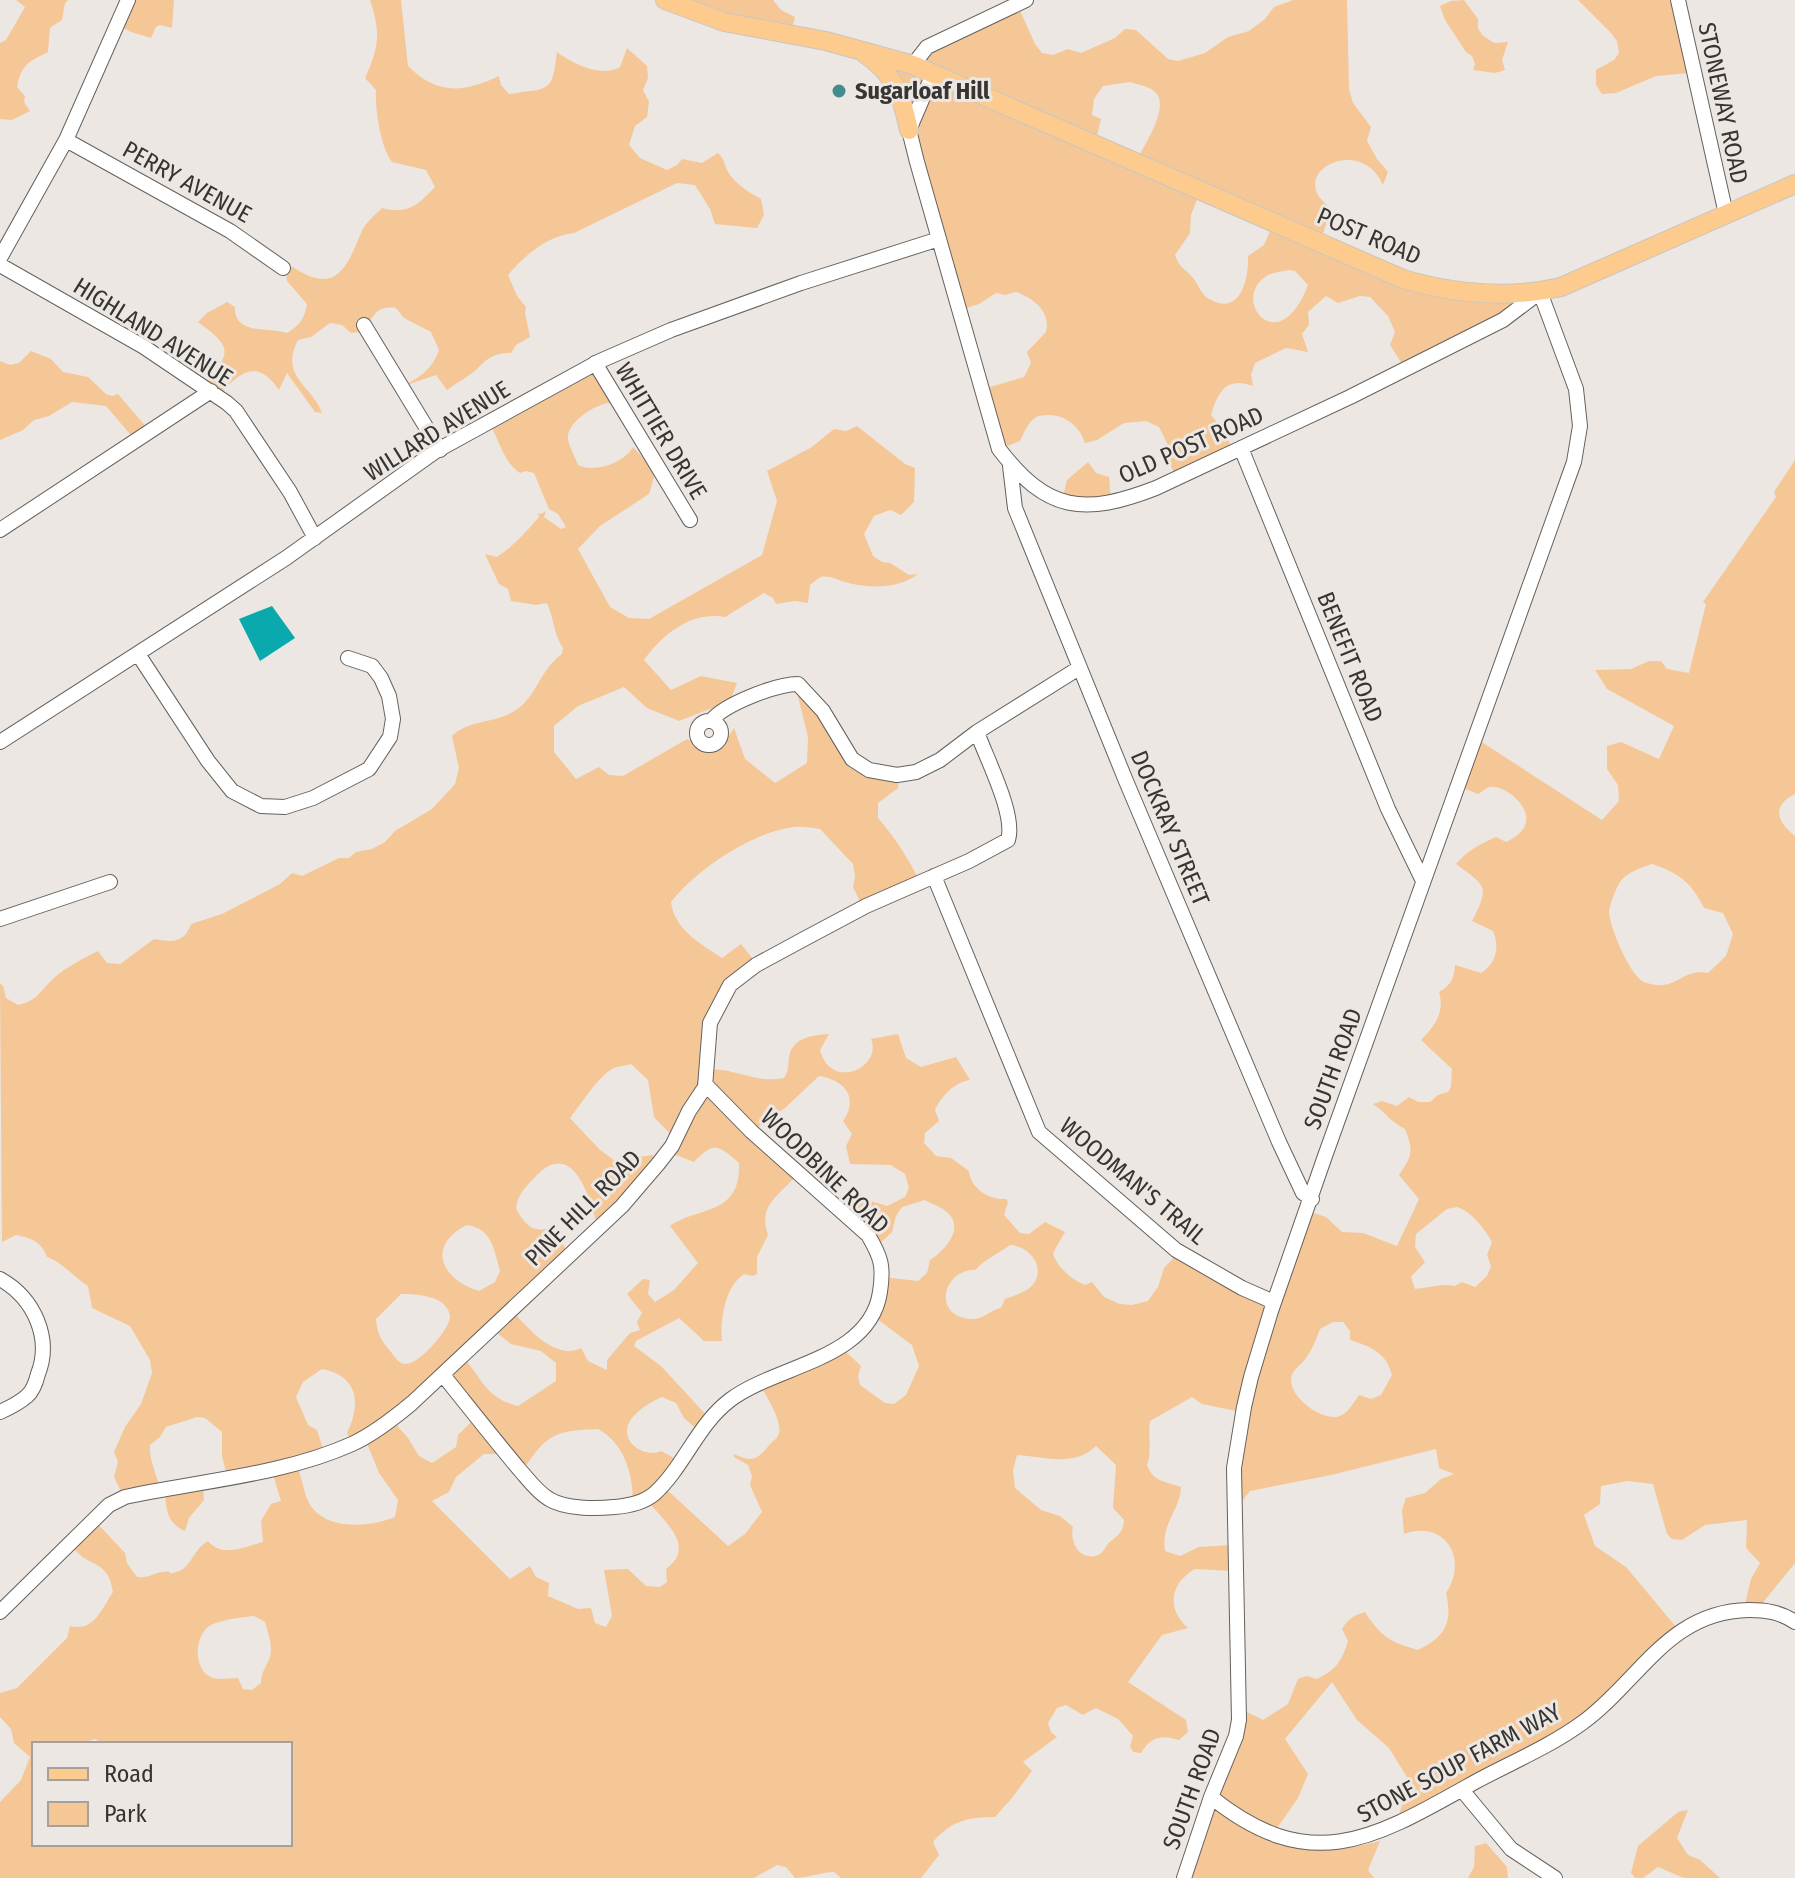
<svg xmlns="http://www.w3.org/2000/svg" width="1795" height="1878" font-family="'Fira Sans Condensed',sans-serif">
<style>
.green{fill:#f5c796;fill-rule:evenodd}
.water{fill:#0aa9ad}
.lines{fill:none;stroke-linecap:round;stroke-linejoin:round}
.minor-casing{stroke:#65615c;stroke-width:16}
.major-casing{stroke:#c7c6c6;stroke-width:20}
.minor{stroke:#fff;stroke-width:14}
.major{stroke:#fdcb8e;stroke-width:18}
.poi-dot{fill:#438b8d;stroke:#ece7e2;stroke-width:3}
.labels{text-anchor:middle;stroke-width:6;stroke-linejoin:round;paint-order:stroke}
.poi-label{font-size:24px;font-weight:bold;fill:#373533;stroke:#ece7e2;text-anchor:start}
.street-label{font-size:24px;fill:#373533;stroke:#ece7e2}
</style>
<rect width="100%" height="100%" fill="#ece7e2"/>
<!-- green -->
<path class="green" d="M16,0H68L65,3L62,20L50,28L48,52C29,61 21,65 17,87L25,96L24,102L30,111L12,120L0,119V43L6,40L25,7Z
M127,0H174L172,28L160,25L156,27L151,38L131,32L117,24Z
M370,0H401L408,66C437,95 463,93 499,76L501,85L509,94C517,94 522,91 529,91C556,90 553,75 557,52C573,64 602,78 620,67L627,48L647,66L648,78L643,90L649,102L647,117L635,126L629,145L640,158L667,170L677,165L682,159L702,163L718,153C725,160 724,164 728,172C735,184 750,193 761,199L764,215L757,228L715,224L710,209L695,185L677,183L574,233C547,236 525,255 508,275L517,296L526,307L525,313L530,337L516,345L511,353C493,353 488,358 476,370C469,376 455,384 447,390L436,375L401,387C419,378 432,370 439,350L431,332L404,318L396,308C380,306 376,311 368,324L375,345L358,332L351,333L342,325L330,323L311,337L298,340C279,377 312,385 322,413L315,412L287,373L279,390C256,356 238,374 217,397L203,385C231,353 234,348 198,322L207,313L227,302L235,307C234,335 268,327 287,333C299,326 305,318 307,304L287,281L286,269L293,267C335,295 346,270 361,233C365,223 375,215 382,208C408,215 418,205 435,187L426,170L392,162C380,146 375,109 376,90L365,78C379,47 381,33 370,0Z
M662,0H773L781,10L795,17L790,37Z
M1293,0H1347L1349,89L1353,103L1371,127L1367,141L1377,159L1388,172L1383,185C1363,139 1301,165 1318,195C1321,200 1327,205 1331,209L1321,240L1399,279L1534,295L1404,367L1390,345L1395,332L1388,316L1370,297L1360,296L1338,303L1326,296L1308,312L1309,325L1302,334L1308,352L1286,348L1255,363L1251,375L1253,386C1226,376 1218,392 1211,415L1225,432L1233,452L1176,477L1167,458L1168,445L1159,427L1146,421L1124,423L1097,440L1085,443C1079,424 1061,411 1039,416C1029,419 1024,433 1020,441L998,450L980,390L1024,377L1031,363L1027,352L1046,332C1051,311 1033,298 1016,292L1005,295L996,293L979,304L957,311L896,90L869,54L917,56L1018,6L1035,44L1042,53L1053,55L1068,49L1081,53L1115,38L1125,29L1136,30L1168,59L1178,61L1205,53L1228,37L1249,31L1265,19L1274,7ZM1130,82C1138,85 1148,86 1154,91C1172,105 1144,145 1136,162L1095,145L1101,119L1092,115L1094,99L1103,86ZM1200,192L1273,224L1264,245L1248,256C1249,279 1240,317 1209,299C1201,294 1199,286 1194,279C1186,269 1179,268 1175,255L1190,233L1191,215ZM1289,270L1295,271L1308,285C1279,361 1231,301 1265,277C1271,272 1282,272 1289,270Z
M1464,0L1478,19V28L1482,35L1494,43L1508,42L1502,60L1505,70L1495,73L1473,70L1475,64L1472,56L1466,52L1445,20L1440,6L1451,1Z
M1578,0H1676L1690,73L1656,76L1616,93L1602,94L1596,85V70L1614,60L1619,53L1617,41L1611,33Z
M31,351L51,359L63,372L88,377L106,394L112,396L118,394L148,429L135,440L106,406L72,402L49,416L34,420L23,430L0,440V361L10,365L19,363Z
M593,365L607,388L610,403C594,404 565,424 568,440C570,448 575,457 578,465C595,473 624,463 633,447L648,463L658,464L649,494L600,526L578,549L610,607L629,618L649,619L762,555L777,501L767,471L812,447L834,429L846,431L857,426L905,464L915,468L914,502L901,515L890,510L874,516L864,534L873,556L882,562L890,563L909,575L918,574C898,589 869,589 845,582C837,580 829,575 821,577C818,578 813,583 810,585L808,603L795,601L776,604L773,598L764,593L725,617C691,611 663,634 644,660L671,690L701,676L737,683L730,701L679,721L647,708L624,687L578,706L554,726V752L576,779L599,767L609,775L623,776L687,739C713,755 718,753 734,728L745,759L775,783L807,763L808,737L795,685L806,693L851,760L899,776L898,788L878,803V818C893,835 909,859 919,880L863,908L853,887L855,877L853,864L820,829C812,828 803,826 794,827C752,832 697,869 671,902C674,929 701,944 722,958L741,944L757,964L720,1001L705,1069C714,1070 723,1069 732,1072C751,1076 764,1082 784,1078C790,1069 787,1063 790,1053C795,1037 814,1035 829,1034L820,1050C831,1092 883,1067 871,1039L898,1034L906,1058L921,1067L956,1057L970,1080C954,1082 941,1097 935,1110L939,1121L925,1133L924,1143L936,1156L951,1158L969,1171C971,1189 989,1200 1006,1199L1008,1202L1004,1215L1020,1233L1029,1234L1045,1222L1065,1232L1053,1253C1056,1266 1072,1280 1085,1285L1092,1282L1104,1297L1120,1304L1132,1305L1148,1301L1158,1287L1164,1268L1177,1254L1272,1303L1308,1211L1326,1217L1342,1232L1363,1233L1397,1246L1419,1199L1399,1175C1412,1156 1414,1151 1405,1129C1392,1123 1386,1113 1373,1104L1382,1101L1397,1106L1409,1097L1418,1102H1430L1438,1095L1448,1092L1451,1087L1452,1069L1421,1040C1435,1026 1445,1012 1439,992C1451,985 1454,979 1455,965L1481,973C1496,964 1500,947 1493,931L1472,921C1490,886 1486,886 1456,864C1467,851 1480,844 1496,837L1506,842C1553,821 1506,783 1490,787C1485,788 1482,792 1478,794L1458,786L1477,739L1602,820L1619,801L1618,785L1607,769V746L1621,742L1659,759L1674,726L1607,689L1595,670L1631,669L1649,661H1661L1667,669L1689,673L1706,604L1703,602L1776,497L1774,492L1795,460V794C1771,806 1777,822 1795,836V1563L1760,1606L1745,1604L1751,1579L1760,1563L1746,1548L1747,1520L1705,1525L1682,1540L1672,1539L1667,1534L1653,1484L1627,1481L1601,1486L1600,1504L1584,1515L1595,1546L1626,1567L1682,1634L1568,1737L1397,1820L1410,1782L1389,1748L1357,1720L1332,1682L1285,1739L1308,1774L1298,1798L1268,1841C1313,1853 1335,1852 1380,1841L1368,1870L1374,1878H1182L1239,1708L1263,1720L1288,1704L1298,1679L1307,1676L1317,1679C1336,1670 1342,1661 1348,1641L1342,1629C1348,1619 1354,1615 1365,1612C1381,1637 1390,1642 1418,1650C1445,1637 1453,1623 1446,1593C1469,1559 1445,1519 1404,1534L1402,1510L1406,1498L1425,1493L1441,1479L1454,1474L1439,1468L1436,1449L1331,1475L1250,1491L1235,1510L1241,1412L1202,1404L1192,1397L1150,1421C1148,1435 1152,1454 1147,1465C1153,1482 1165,1481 1181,1487C1180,1511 1161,1522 1165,1551L1180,1556L1199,1547L1232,1545L1233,1571L1195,1569C1170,1583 1166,1609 1188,1628L1162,1635L1128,1682L1186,1720L1188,1732L1179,1740C1162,1734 1150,1737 1141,1753L1133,1752L1130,1746L1133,1736L1118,1719L1096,1708L1083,1715L1066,1705L1057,1708L1048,1723L1051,1732L1057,1737L1023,1762L1032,1771L1012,1798L995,1817C968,1817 951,1821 933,1842L939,1855L921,1878H841L834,1872C820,1872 810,1878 795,1878L786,1867L777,1865L754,1878H0V1802L21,1780L30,1757L14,1743L11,1729L0,1717V1693L17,1688L67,1638L70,1626C94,1632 101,1610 113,1592C109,1569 102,1568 84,1558C79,1555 73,1547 69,1543L94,1520L125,1553L127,1563L137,1577C151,1578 152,1573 163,1572C176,1570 164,1576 176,1572C191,1569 193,1549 208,1541C222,1558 244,1547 263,1542L261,1521L271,1504L281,1501L272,1471L227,1476L222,1456V1432L205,1418L197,1417L166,1427L160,1437L150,1445C149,1461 157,1474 160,1490L123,1496L114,1477L118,1462L114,1452L125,1427L141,1404L152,1373L150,1360L130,1326L92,1308L88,1286C74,1277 62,1262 47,1257C42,1242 31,1238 16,1235L2,1242L0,983L3,986L6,998L18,1005C37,1000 36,996 49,983C62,969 80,960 98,951L107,963L120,964L154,939C171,942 184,944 191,924L222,914L280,884L292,873L302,876L339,858H349L356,852L372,849L385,842L395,831L432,809L455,784L459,768L452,736C467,721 491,723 509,714C536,702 538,671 562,654L563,648C553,633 554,618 547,603L536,605L511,601L508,589L499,584L485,554L497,557C514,546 526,532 539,517L538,513L541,514L546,511L544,517L561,529L566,527L558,514L549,509L534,473L526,471L520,473C504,463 499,440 490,424ZM1652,864C1679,873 1691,882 1704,908L1723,913L1733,934L1726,956L1708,973C1680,968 1677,994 1644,982C1630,976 1609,926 1609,911C1610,904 1616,888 1620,882C1627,872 1641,868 1652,864ZM631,1064L648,1080L654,1117L675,1139L668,1152L694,1162C714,1141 718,1145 739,1163C741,1217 697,1206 670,1226L698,1263L674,1290L655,1302L648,1294L650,1280L643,1279L627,1294L642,1313L637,1322L640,1330L630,1333L607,1360V1370L588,1361L581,1348C556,1361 527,1328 512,1310L569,1256L563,1244L548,1228C532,1234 523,1222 516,1208C518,1193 526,1187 536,1176C573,1137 591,1199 598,1229L660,1162L652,1155L615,1161L600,1150L570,1118C581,1104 598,1077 612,1069C617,1066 625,1066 631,1064ZM819,1076C845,1080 859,1098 843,1121L852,1134L846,1146L850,1164L891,1165L905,1174L909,1188L905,1197L887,1206L864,1199L848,1218L875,1248L892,1232L896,1216L902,1207L925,1200C932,1204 942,1207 948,1213C965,1229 944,1251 930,1260L927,1273L918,1281L883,1277L873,1316L912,1345L919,1366L906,1395L894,1404L885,1403L860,1385L858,1376L861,1366L841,1347L760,1385C767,1397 782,1420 779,1433C778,1438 775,1439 771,1443C758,1458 755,1464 734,1454V1457L748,1465L752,1476L750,1485L762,1512L745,1534L728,1546L664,1487L680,1461L661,1451C649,1457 628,1448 627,1432C626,1416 650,1402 662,1397L676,1403L684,1418L700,1432L708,1417L661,1366L634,1346L636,1341L679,1318L704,1341H722C720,1320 725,1286 744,1274L753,1276L757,1274V1257L768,1235C758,1206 777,1197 795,1177L751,1132L785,1108ZM1457,1207C1472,1212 1484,1228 1492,1242L1487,1255L1491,1266L1487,1276L1475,1287L1462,1282L1455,1286C1442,1283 1429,1288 1415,1289L1411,1277L1425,1262L1415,1247L1416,1234L1447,1209ZM467,1225C492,1229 494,1249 500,1271L495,1282L479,1291C442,1280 425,1246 467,1225ZM1010,1245C1028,1246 1046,1265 1034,1283C1028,1292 1015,1295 1005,1299L1001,1308C990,1310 983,1320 972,1319C931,1317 943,1269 975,1270C985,1259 998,1254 1010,1245ZM401,1294C416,1294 447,1295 450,1316C451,1328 418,1366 405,1364C398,1363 395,1357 391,1352C381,1340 377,1334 376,1319ZM1333,1322H1343L1350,1331V1340C1371,1347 1386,1352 1392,1375L1381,1395L1371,1399L1359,1395C1353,1403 1347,1416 1336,1417C1318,1418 1290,1397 1291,1379C1292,1371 1297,1368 1302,1363C1311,1353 1315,1342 1320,1329ZM492,1329L511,1344L541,1351L556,1363V1381L518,1406C484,1397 484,1380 462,1356ZM322,1369C359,1376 361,1404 347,1433L352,1444L366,1441L379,1473L398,1500L395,1517C368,1528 318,1532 306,1496C303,1486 301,1476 297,1466L324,1452L317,1430L308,1425L296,1397L303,1382ZM439,1378L473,1420L458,1435L456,1447L432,1463L419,1456L408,1438L393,1421ZM598,1429C625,1444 633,1474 633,1504L648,1501C664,1522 697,1546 666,1569L667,1582L660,1587L646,1586L628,1569L604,1570L612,1616L606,1627L595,1623L591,1608L578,1609L548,1596L549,1583L536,1577L530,1566L510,1579L432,1501L449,1492L456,1477L484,1454H504L522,1472C547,1434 553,1431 598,1429ZM1096,1446L1116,1465L1113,1508L1124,1520C1123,1531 1120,1534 1111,1541C1106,1544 1104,1553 1098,1555C1081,1562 1069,1543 1073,1527L1060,1516L1041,1510L1015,1488L1013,1470L1017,1455C1046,1457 1074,1467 1096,1446ZM254,1616L265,1622C268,1633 273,1645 270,1657C267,1666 261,1672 261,1683L252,1690L243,1689L238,1678C231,1678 220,1680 213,1678C193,1672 193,1635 211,1625C221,1620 241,1617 254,1616ZM95,1739L105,1744H290V1844H34V1744H80Z
M1088,462L1096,473L1109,477L1111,503L1062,501L1067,480Z
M203,1487L204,1500L189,1518L185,1531C166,1523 166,1508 165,1490Z
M1688,1810L1677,1838L1688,1855L1700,1860L1720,1878H1684L1658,1867L1643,1878H1635L1631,1873L1638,1846L1678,1812Z
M1486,1843L1507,1867L1508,1878H1468L1474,1867L1475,1846Z"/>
<!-- water -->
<path class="water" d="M272,606L295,638L260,661L239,619Z"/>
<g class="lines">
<!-- minor casing -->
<g class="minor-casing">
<path id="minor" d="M1678,0L1726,214
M913,65L927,47L1026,0
M933,74L909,130L917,162L999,449C1047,512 1084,516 1156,488L1350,397L1503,320L1540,292L1576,389L1580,426L1574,462L1325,1156L1271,1311L1251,1377L1244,1407L1234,1468L1239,1720L1236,1736L1211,1797L1184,1878
M66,140L230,231L283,268
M0,258L66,140L128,0
M0,265L144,347L227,403L236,411L290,492L315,538
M364,325L440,450
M595,363L690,520
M1241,448L1388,809L1423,881
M1010,466L1015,508L1126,781L1279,1142L1303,1193L1312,1199
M0,530L211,391
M138,654L208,761L232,791L261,806L285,807L313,798L369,769L390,737L393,719L389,696L381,678L372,666L348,658
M711,721C724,704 777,684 798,684L823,711L852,759L869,770L897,775L916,772L940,760L977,732L1079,668
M697 733a12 12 0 1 1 24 0a12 12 0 1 1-24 0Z
M0,742L286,558L436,451L600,361L671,330L801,283L939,239
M934,876L1039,1132L1176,1250L1242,1288L1274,1302
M0,919L110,882
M0,1279C34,1298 52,1338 38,1374C36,1382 33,1391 27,1396C19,1403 9,1408 0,1412
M443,1375C468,1406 493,1438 519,1469C528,1479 537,1492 549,1499C565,1509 596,1509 614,1507C628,1506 643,1503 654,1494C684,1467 697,1425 730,1400C776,1365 870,1360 880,1292C884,1266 881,1257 868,1235L751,1131L705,1084
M0,1612L109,1505L125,1497C199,1481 283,1475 352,1444C374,1434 394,1418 412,1403L622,1206L658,1164L672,1146L689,1111L705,1087L710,1023L730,985L756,965L804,939L866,906L969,861L1008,840C1016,815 987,760 977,732
M1462,1790L1511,1849L1555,1878
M1211,1797C1312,1878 1375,1838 1475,1782C1510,1763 1549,1747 1582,1723C1639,1682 1668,1611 1749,1610C1766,1610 1780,1612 1795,1622"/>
</g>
<!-- major casing -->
<g class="major-casing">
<path id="major" d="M665,0L724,22L826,41L913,65L1403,279C1455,294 1508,299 1561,287L1795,184
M865,54C894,73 902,97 909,130"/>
</g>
<!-- minor -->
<use href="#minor" class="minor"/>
<!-- major -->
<use href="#major" class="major"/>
</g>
<!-- markers -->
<circle class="poi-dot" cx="839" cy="91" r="8"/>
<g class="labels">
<!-- poi labels -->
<g class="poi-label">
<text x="855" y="99">Sugarloaf Hill</text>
</g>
<!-- street labels -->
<g class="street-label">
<text transform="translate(1723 103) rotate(78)" y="8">STONEWAY ROAD</text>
<text transform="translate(187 182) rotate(29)" y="8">PERRY AVENUE</text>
<text transform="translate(1369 236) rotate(23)" y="8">POST ROAD</text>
<text transform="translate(153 332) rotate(32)" y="8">HIGHLAND AVENUE</text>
<text transform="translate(437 431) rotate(-32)" y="8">WILLARD AVENUE</text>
<text transform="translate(661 431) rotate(59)" y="8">WHITTIER DRIVE</text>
<text transform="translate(1191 445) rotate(-24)" y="8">OLD POST ROAD</text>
<text transform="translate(1350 657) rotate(68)" y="8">BENEFIT ROAD</text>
<text transform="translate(1170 828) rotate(67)" y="8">DOCKRAY STREET</text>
<text transform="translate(1333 1069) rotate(-70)" y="8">SOUTH ROAD</text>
<text transform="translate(825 1171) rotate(44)" y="8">WOODBINE ROAD</text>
<text transform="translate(1133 1181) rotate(40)" y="8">WOODMAN'S TRAIL</text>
<text transform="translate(583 1208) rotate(-45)" y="8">PINE HILL ROAD</text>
<text transform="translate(1459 1763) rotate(-28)" y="8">STONE SOUP FARM WAY</text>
<text transform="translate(1192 1789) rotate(-70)" y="8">SOUTH ROAD</text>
</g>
</g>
<!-- legend -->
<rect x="32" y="1742" width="260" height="104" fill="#ece7e2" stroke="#a4a09c" stroke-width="2"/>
<rect x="48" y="1768" width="40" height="12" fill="#fdcb8e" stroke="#a4a09c" stroke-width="2"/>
<text x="104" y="1782" font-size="24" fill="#373533">Road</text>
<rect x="48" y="1802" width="40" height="24" fill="#f5c796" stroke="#a4a09c" stroke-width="2"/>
<text x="104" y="1822" font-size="24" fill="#373533">Park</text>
</svg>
